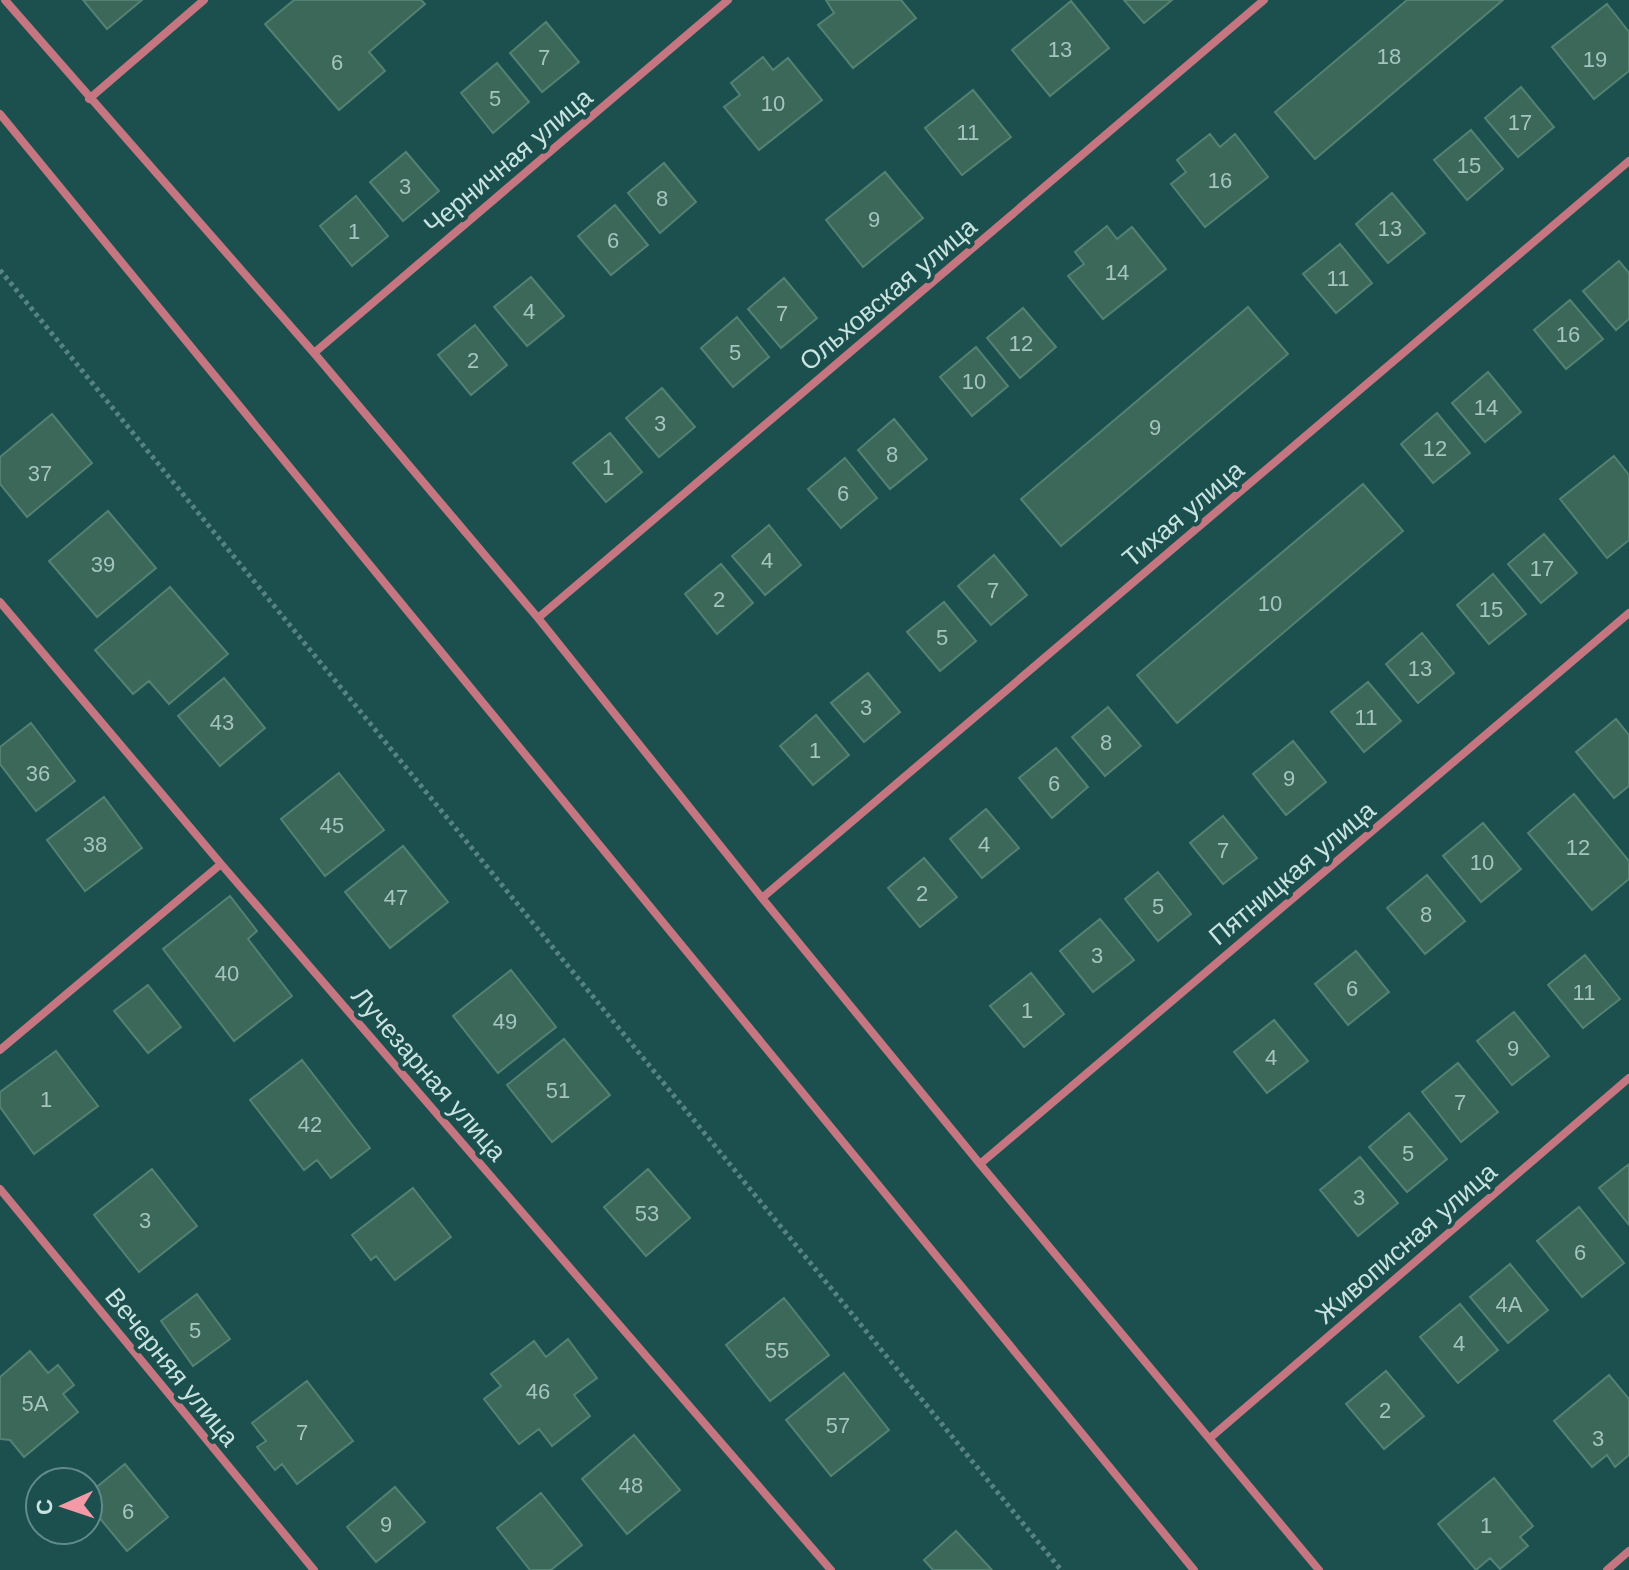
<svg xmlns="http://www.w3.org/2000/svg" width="1629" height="1570" font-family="Arial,sans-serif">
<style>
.building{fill:#3b6859;stroke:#548272;stroke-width:2}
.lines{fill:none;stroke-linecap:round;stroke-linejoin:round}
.path{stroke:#578381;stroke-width:5;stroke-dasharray:4 4;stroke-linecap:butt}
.street{stroke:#c57681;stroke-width:8}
.labels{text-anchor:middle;stroke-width:8;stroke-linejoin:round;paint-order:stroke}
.number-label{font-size:22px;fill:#a6c4bf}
.street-label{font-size:26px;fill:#c9e3e1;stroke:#1b504e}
</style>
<rect width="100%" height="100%" fill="#1b504e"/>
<!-- building -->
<path class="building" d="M83,0H142L107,29Z
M294,0H421L425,4L369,52L385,71L339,110L265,24Z
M826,0H901L916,18L853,68L818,25L834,13Z
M1124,0H1172L1144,23Z
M1407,0H1503L1315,159L1275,112Z
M1071,1L1109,48L1050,96L1012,50Z
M1607,4L1629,32V71L1594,99L1552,47Z
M546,22L579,62L542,92L510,53Z
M763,57L773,70L788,58L822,100L759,150L724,107L740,95L731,83Z
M497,63L529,102L493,133L461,93Z
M1521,87L1554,127L1518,157L1485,118Z
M973,90L1011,137L962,175L925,128Z
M1471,130L1503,169L1467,200L1434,160Z
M1210,134L1220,147L1235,134L1268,177L1205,227L1171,184L1186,172L1177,160Z
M406,152L439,191L403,221L370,182Z
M664,163L696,202L660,233L628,193Z
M885,172L923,218L863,267L826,220Z
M1392,193L1425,233L1388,263L1356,224Z
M356,196L388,236L352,266L320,226Z
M615,205L648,245L611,275L578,236Z
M1107,226L1117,239L1132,227L1166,269L1103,319L1068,276L1084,264L1075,252Z
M1340,244L1372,283L1336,313L1303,274Z
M1619,261L1629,273V319L1616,330L1583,291Z
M531,277L564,316L527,346L494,307Z
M784,278L817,318L781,348L748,309Z
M1570,300L1603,339L1566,369L1534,330Z
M1248,307L1288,354L1061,546L1021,499Z
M1023,308L1056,347L1020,378L987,338Z
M737,317L769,357L733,387L701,348Z
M475,325L507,365L471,395L438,355Z
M976,347L1008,386L972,416L940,377Z
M1488,372L1521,412L1485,442L1452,403Z
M662,388L695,427L659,457L626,418Z
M1437,413L1470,453L1433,483L1401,444Z
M52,414L92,463L27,517L0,484V457Z
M894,419L927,459L890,489L858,450Z
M610,433L642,472L606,502L573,463Z
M1614,456L1629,475V540L1607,558L1560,499Z
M845,458L877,498L841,528L808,489Z
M1363,484L1403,531L1177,723L1137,675Z
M108,511L156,568L97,617L49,561Z
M769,525L801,565L765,595L732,556Z
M1544,534L1577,573L1541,603L1508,564Z
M994,555L1027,595L991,625L958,586Z
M721,564L753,603L717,634L685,594Z
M1493,574L1526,614L1489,644L1457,605Z
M170,587L228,654L169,704L149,681L133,694L95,650Z
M944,602L976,641L940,671L907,632Z
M1422,633L1454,673L1418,703L1386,664Z
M868,673L900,712L864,742L831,703Z
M224,678L265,728L220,766L178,716Z
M1368,682L1401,721L1364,752L1331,712Z
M1108,707L1141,746L1105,776L1072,737Z
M816,715L849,755L813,785L780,746Z
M1616,719L1629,735V786L1614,798L1576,752Z
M31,723L75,781L36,811L0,764V747Z
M1293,741L1326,782L1286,815L1253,774Z
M1056,748L1088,787L1052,818L1019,778Z
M339,773L384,830L325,876L281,819Z
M1574,794L1629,861V879L1592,910L1528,833Z
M104,797L142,848L85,891L47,840Z
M986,809L1019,848L982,878L950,839Z
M1223,816L1257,858L1223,884L1190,843Z
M1483,823L1521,869L1481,902L1443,856Z
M403,846L448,902L390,948L345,892Z
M924,858L957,897L920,927L888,888Z
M1158,872L1191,914L1158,941L1125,899Z
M1427,875L1465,921L1425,954L1387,908Z
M230,896L257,931L248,939L292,996L234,1041L163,949Z
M1100,919L1134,960L1093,992L1060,951Z
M1356,951L1389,992L1348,1025L1315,984Z
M1585,955L1620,999L1583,1028L1548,985Z
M511,970L556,1027L498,1073L453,1016Z
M1031,973L1064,1014L1024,1047L990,1006Z
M148,985L181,1027L148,1053L114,1011Z
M1514,1012L1549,1056L1512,1085L1477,1041Z
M1274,1020L1308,1061L1267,1093L1234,1052Z
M564,1039L610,1095L552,1142L507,1085Z
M56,1051L98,1106L34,1154L0,1107V1092Z
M302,1060L370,1148L331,1178L317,1160L304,1170L250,1100Z
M1458,1063L1498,1112L1461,1142L1422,1092Z
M1409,1113L1447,1159L1407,1192L1369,1147Z
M1360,1157L1398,1203L1358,1236L1320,1190Z
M1629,1164V1225L1599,1188Z
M152,1169L197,1226L139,1272L94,1215Z
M648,1169L690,1218L646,1256L604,1207Z
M413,1188L451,1237L395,1280L376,1256L371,1260L352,1235Z
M1579,1207L1624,1263L1582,1297L1537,1241Z
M1510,1264L1548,1310L1508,1343L1470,1297Z
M197,1294L230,1339L193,1366L161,1321Z
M784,1298L829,1355L770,1401L726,1345Z
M1460,1304L1498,1350L1458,1383L1420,1337Z
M568,1339L597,1378L574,1395L590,1416L552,1446L539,1429L519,1444L484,1399L501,1386L491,1374L534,1341L546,1357Z
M30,1351L48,1373L58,1365L74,1385L63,1394L78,1412L24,1457L10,1440L0,1439V1377Z
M1386,1371L1424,1416L1384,1449L1346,1404Z
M844,1373L889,1430L831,1476L786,1420Z
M1609,1375L1629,1399V1455L1615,1467L1607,1455L1592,1467L1554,1421Z
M307,1381L353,1441L297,1484L282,1464L275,1470L257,1447L266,1441L252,1423Z
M634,1435L680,1490L627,1534L582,1479Z
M125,1464L168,1517L127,1551L88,1504V1494Z
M1494,1478L1533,1526L1520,1537L1528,1546L1500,1569L1490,1558L1476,1570L1438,1524Z
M395,1487L425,1522L376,1562L347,1527Z
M541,1493L582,1545L551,1570H530L497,1528Z
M956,1531L992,1570H933L924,1560Z"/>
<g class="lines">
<!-- path -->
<path class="path" d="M0,270L1061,1570"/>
<!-- street -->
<path class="street" d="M5,0L314,353L538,618L762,898L980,1164L1319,1570
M89,99L204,0
M0,114L1194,1570
M314,353L728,0
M0,602L221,864L831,1570
M538,618L1264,0
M762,898L1629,161
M0,1050L221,864
M980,1164L1629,613
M0,1189L314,1570
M1210,1438L1629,1078
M1607,1570L1629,1551"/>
</g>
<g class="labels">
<!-- number labels -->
<g class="number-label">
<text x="1060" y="57">13</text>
<text x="1389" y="64">18</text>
<text x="544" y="65">7</text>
<text x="1595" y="67">19</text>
<text x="337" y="70">6</text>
<text x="495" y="106">5</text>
<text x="773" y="111">10</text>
<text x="1520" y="130">17</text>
<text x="968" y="140">11</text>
<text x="1469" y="173">15</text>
<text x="1220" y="188">16</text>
<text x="405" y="194">3</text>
<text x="662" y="206">8</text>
<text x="874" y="227">9</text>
<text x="1390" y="236">13</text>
<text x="354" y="239">1</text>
<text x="613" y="248">6</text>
<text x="1117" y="280">14</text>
<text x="1338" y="286">11</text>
<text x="529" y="319">4</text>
<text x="782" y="321">7</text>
<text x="1568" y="342">16</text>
<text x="1021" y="351">12</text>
<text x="735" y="360">5</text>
<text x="473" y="368">2</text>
<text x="974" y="389">10</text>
<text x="1486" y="415">14</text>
<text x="660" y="431">3</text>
<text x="1155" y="435">9</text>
<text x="1435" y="456">12</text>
<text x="892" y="462">8</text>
<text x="608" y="475">1</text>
<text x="40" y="481">37</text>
<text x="843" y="501">6</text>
<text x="767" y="568">4</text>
<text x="103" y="572">39</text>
<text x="1542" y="576">17</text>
<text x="993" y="598">7</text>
<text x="719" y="607">2</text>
<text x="1270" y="611">10</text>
<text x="1491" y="617">15</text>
<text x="942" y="645">5</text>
<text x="1420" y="676">13</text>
<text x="866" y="715">3</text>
<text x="1366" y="725">11</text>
<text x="222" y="730">43</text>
<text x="1106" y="750">8</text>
<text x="815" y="758">1</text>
<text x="38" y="781">36</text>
<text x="1289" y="786">9</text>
<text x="1054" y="791">6</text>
<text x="332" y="833">45</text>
<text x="95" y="852">38</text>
<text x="984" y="852">4</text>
<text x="1578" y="855">12</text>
<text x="1223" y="858">7</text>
<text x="1482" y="870">10</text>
<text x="922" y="901">2</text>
<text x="396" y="905">47</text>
<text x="1158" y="914">5</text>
<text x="1426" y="922">8</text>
<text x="1097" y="963">3</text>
<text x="227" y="981">40</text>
<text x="1352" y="996">6</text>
<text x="1584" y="1000">11</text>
<text x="1027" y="1018">1</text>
<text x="505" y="1029">49</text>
<text x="1513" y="1056">9</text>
<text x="1271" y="1065">4</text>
<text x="558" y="1098">51</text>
<text x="46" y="1107">1</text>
<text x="1460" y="1110">7</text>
<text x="310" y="1132">42</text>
<text x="1408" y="1161">5</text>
<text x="1359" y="1205">3</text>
<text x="647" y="1221">53</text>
<text x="145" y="1228">3</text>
<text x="1580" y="1260">6</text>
<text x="1509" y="1312">4А</text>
<text x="195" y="1338">5</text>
<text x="1459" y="1351">4</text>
<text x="777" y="1358">55</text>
<text x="538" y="1399">46</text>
<text x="35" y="1411">5А</text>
<text x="1385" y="1418">2</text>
<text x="838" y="1433">57</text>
<text x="302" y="1440">7</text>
<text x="1598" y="1446">3</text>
<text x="631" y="1493">48</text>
<text x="128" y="1519">6</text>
<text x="386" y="1532">9</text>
<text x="1486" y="1533">1</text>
</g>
<!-- street labels -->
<g class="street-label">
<text transform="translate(508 161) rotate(-40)" y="9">Черничная улица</text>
<text transform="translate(888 294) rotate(-40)" y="9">Ольховская улица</text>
<text transform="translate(1183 514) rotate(-40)" y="9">Тихая улица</text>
<text transform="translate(1292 873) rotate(-40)" y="9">Пятницкая улица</text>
<text transform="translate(429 1074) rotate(49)" y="9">Лучезарная улица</text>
<text transform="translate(1406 1243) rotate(-41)" y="9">Живописная улица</text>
<text transform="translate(172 1367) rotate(51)" y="9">Вечерняя улица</text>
</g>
</g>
<!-- north arrow -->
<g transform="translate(64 1506) rotate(267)"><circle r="38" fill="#1b504e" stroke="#618b89" stroke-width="2"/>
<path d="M0-6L14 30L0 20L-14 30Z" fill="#f49aa7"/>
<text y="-12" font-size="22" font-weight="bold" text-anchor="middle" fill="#c9e3e1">С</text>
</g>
</svg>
